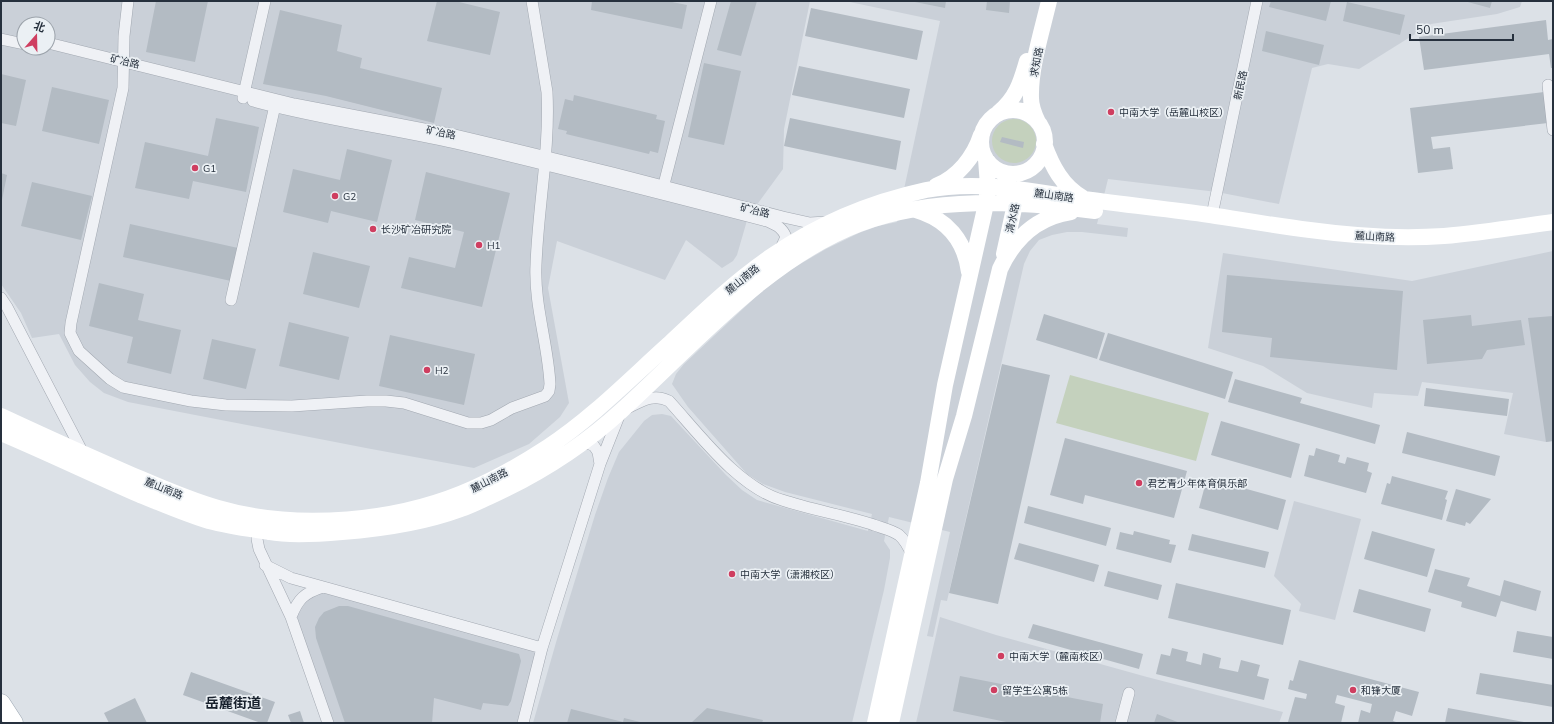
<svg xmlns="http://www.w3.org/2000/svg" width="1554" height="724" font-family="'Nunito Sans','Noto Sans SC',sans-serif">
<style>
.built{fill:#cad0d8;fill-rule:evenodd}
.green{fill:#c4d1bd}
.building{fill:#b3bbc3}
.lines{fill:none;stroke-linecap:round;stroke-linejoin:round}
.street-casing{stroke:#a2a8b1;stroke-width:12}
.primary-casing{stroke:#9ba6b2;stroke-width:19}
.street{stroke:#eff1f5;stroke-width:11}
.secondary{stroke:#fff;stroke-width:16}
.primary{stroke:#fff;stroke-width:18}
.poi-dot{fill:#cf3e60;stroke:#ebf0f4;stroke-width:1.5}
.labels{text-anchor:middle;stroke-width:3.5;stroke-linejoin:round;paint-order:stroke}
.street-label{font-size:10px;fill:#26303d;stroke:#ebf0f4}
.poi-label{font-size:10px;fill:#26303d;stroke:#ebf0f4;text-anchor:start}
.district-label{font-size:14px;font-weight:bold;fill:#18212d;stroke:#ebf0f4}
</style>
<rect width="100%" height="100%" fill="#dce1e7"/>
<!-- built -->
<path class="built" d="M1,1H810L784,129L783,169L748,217L737,255L733,261L722,268L686,240L665,280L557,241L548,288L569,403L560,417L529,444L474,468L366,448L128,402L104,393L90,382L75,365L59,334L32,338L21,313L1,284ZM24,24H48V48H24Z
M845,1H1522L1520,7L1497,14L1431,24L1359,69L1328,64L1312,68L1279,204L1217,192L1108,179L1097,224L1128,228L1127,237L1082,232H1067L1052,235L1039,240L1030,251L1024,264L947,601L941,600L933,637L927,636L950,532L889,517L884,541L890,550V558L884,590L852,723H533L557,639L595,515L608,478L619,452L644,421L652,415L662,414L671,416L726,475L742,490L757,500L868,531L872,514L785,492L763,484L747,474L688,407L672,384L676,374L684,364L761,292L790,270L826,249L859,233L878,226L897,222L940,21Z
M1553,251V441L1546,442L1504,434L1513,393L1422,382L1418,396L1374,393L1372,408L1307,393L1263,366L1208,348L1223,253L1412,281Z
M1294,501L1361,519L1335,620L1299,611L1301,604L1274,576Z
M323,587L542,648L523,723H328L291,617L295,607Z
M940,617L996,635L1147,677L1283,712L1279,723H916Z"/>
<!-- green -->
<path class="green" d="M992 141a22 22 0 1 1 44 0a22 22 0 1 1-44 0Z
M1070,375L1209,413L1196,461L1056,423Z"/>
<!-- building -->
<path class="building" d="M156,1H208L195,62L146,52Z
M437,1H455L500,12L490,55L427,41Z
M592,1H667L687,5L682,29L591,10Z
M731,1H757L741,56L717,50Z
M910,1H946L945,8Z
M987,1H1010L1009,13L986,10Z
M1271,1H1331L1326,21L1269,7Z
M1464,1H1492L1490,8Z
M1347,2L1405,15L1400,35L1343,21Z
M811,8L923,31L917,60L805,36Z
M280,10L342,25L337,51L362,58L360,68L442,88L434,123L326,96L263,84Z
M1546,20L1548,40L1553,39V68H1551L1549,54L1424,70L1419,37Z
M1266,31L1324,45L1319,65L1262,51Z
M704,63L741,71L724,145L688,137Z
M799,66L910,89L904,118L792,95Z
M1,74L26,80L16,126L1,123Z
M52,87L109,100L99,144L42,131Z
M1544,92L1548,123L1431,137L1433,149L1450,147L1453,169L1418,173L1410,108Z
M574,95L657,115L656,119L665,121L658,153L650,151L649,154L566,134L567,131L558,129L565,99L573,101Z
M216,118L259,127L246,192L193,181L189,199L135,188L145,142L208,156Z
M790,118L901,141L896,170L784,146Z
M1002,137L1024,142L1023,148L1000,142Z
M347,149L392,160L377,222L331,211L328,223L283,212L293,169L340,180Z
M426,172L510,193L482,307L401,288L409,257L455,268L464,232L415,220Z
M1,173L7,175L2,200H1Z
M32,182L92,196L81,240L21,226Z
M130,224L238,248L231,281L123,257Z
M313,252L370,266L359,308L303,294Z
M1227,275L1403,291L1397,370L1270,357L1272,338L1222,332Z
M99,283L144,294L138,320L181,330L171,374L127,363L133,337L89,326Z
M1044,314L1105,333L1097,359L1036,340Z
M1471,315L1472,326L1521,320L1525,345L1487,350L1482,359L1427,364L1423,320Z
M1553,316V441L1546,442L1528,318Z
M289,322L349,337L339,380L279,366Z
M1108,333L1233,372L1225,399L1099,360Z
M390,335L475,354L464,405L379,386Z
M212,339L256,349L246,389L203,379Z
M1002,364L1050,375L998,604L949,593Z
M1235,379L1302,398L1300,403L1380,425L1375,444L1228,402Z
M1426,388L1509,399L1507,416L1424,406Z
M1221,421L1300,444L1291,478L1211,455Z
M1407,432L1500,456L1495,476L1402,453Z
M1065,438L1187,471L1174,518L1085,495L1083,504L1050,495Z
M1316,448L1340,455L1338,462L1345,464L1347,457L1369,463L1367,471L1372,473L1366,493L1304,476L1309,455L1314,456Z
M1392,476L1448,491L1445,499L1447,500L1442,520L1381,504L1387,483L1390,484Z
M1207,478L1286,500L1278,530L1199,508Z
M1456,489L1491,499L1470,524L1466,522L1465,526L1446,521Z
M1028,506L1111,528L1106,546L1024,523Z
M1134,531L1170,540L1169,544L1176,545L1171,563L1116,549L1120,532L1133,535Z
M1372,531L1435,549L1427,577L1364,559Z
M1192,534L1269,552L1265,568L1188,550Z
M1019,543L1099,565L1094,582L1014,559Z
M1435,569L1470,578L1467,586L1500,596L1504,580L1541,591L1536,611L1501,601L1496,617L1461,607L1462,602L1428,592Z
M1108,571L1162,585L1158,600L1104,586Z
M1176,583L1291,610L1283,645L1168,618Z
M1359,589L1431,609L1425,632L1353,612Z
M339,606H348L519,654L521,661L511,701L508,706L483,703L481,710L434,698L432,723H345L316,638L315,627L319,618L324,612Z
M1033,624L1143,654L1139,669L1028,638Z
M1517,631L1553,637V659L1513,652Z
M1172,648L1188,652L1186,661L1201,665L1203,653L1221,658L1219,668L1238,672L1241,660L1260,665L1257,676L1269,679L1264,700L1156,674L1161,654L1170,656Z
M1299,660L1419,692L1412,716L1396,711L1393,721L1399,723H1358L1361,710L1370,713L1372,704L1337,695L1335,703L1345,706L1341,723L1288,722L1295,697L1306,699L1307,694L1288,689L1290,680L1293,681Z
M191,672L275,702L267,723H261L183,695Z
M1480,673L1553,685V707L1476,694Z
M960,676L1103,704L1100,723H1011L953,711Z
M135,698L147,723H109L104,713Z
M707,708L763,720L762,723H691Z
M1448,708L1524,722L1523,723H1445Z
M571,709L623,722L624,718L644,723H567Z
M300,711L304,723H291L288,715Z
M1157,714L1180,723H1154Z"/>
<g class="lines">
<!-- street casing -->
<g class="street-casing">
<path id="street" d="M128,1L124,36L123,88L71,323L70,333L79,351L110,379L123,387L191,401L226,405L292,406L367,401H386L404,403L468,423H481L491,420L512,408L545,396L549,391L550,384C548,344 534,305 536,265C538,207 550,150 547,92L532,1
M1,39L24,44
M48,43L294,104L455,135L613,173L783,217L810,223L826,222
M1548,85L1553,130
M243,98L265,1
M253,101C319,119 388,128 455,143C559,167 663,194 767,221C776,225 782,227 786,237L780,250
M662,192L711,1
M1212,215L1257,1
M1,298L7,307L84,455
M231,300L276,101
M578,446L588,443L594,446L598,452L600,464
M259,524L257,539L259,549L291,617L328,723
M265,565L291,578L542,648
M291,617C298,599 304,593 323,587
M523,723L542,648L600,464L621,411C638,404 651,392 669,401C700,435 738,487 782,500C812,510 844,515 874,525C882,528 892,530 899,535C905,540 909,548 912,555
M1121,723L1129,693"/>
</g>
<!-- primary casing -->
<g class="primary-casing">
<path id="primary" d="M1,703L14,723"/>
</g>
<!-- street -->
<use href="#street" class="street"/>
<!-- secondary -->
<path class="secondary" d="M981 142a32 32 0 1 1 64 0a32 32 0 1 1-64 0Z
M998,113C1016,99 1021,82 1027,61
M1038,122C1034,114 1031,107 1031,98C1030,68 1042,31 1049,1
M1044,144C1052,166 1062,186 1083,198
M936,186C958,177 974,157 981,135
M916,210C947,219 965,241 969,272
M1004,254L1017,195
M1,416C44,436 88,456 132,475C160,487 189,500 218,508C297,531 399,522 474,488C499,477 525,462 548,447C592,418 630,379 669,344C702,313 735,281 772,256C818,224 871,202 926,190C979,180 1032,191 1084,199C1126,205 1168,209 1210,215C1243,220 1276,226 1310,230C1354,236 1400,239 1444,236C1481,233 1517,227 1553,222
M1,433C48,453 94,475 140,495C163,504 185,514 209,521C228,526 249,529 269,532C291,536 319,534 342,532C382,529 423,523 461,509C470,506 480,501 489,497C537,475 582,447 621,411C693,346 767,259 859,224C934,196 1017,201 1095,211
M875,723L928,483L945,385L986,204L988,186L986,159
M891,723L945,479L964,416L1000,269C1014,239 1037,217 1071,212"/>
<!-- primary -->
<use href="#primary" class="primary"/>
</g>
<!-- markers -->
<g class="poi-dot">
<circle cx="1111" cy="112" r="4"/>
<circle cx="195" cy="168" r="4"/>
<circle cx="335" cy="196" r="4"/>
<circle cx="373" cy="229" r="4"/>
<circle cx="479" cy="245" r="4"/>
<circle cx="427" cy="370" r="4"/>
<circle cx="1139" cy="483" r="4"/>
<circle cx="732" cy="574" r="4"/>
<circle cx="1001" cy="656" r="4"/>
<circle cx="994" cy="690" r="4"/>
<circle cx="1353" cy="690" r="4"/>
</g>
<g class="labels">
<!-- street labels -->
<g class="street-label">
<text transform="translate(125 61) rotate(13)" y="4">矿冶路</text>
<text transform="translate(1036 62) rotate(-79)" y="4">求知路</text>
<text transform="translate(1240 85) rotate(-78)" y="4">新民路</text>
<text transform="translate(441 132) rotate(11)" y="4">矿冶路</text>
<text transform="translate(1054 195) rotate(8)" y="4">麓山南路</text>
<text transform="translate(755 210) rotate(14)" y="4">矿冶路</text>
<text transform="translate(1012 218) rotate(-77)" y="4">清水路</text>
<text transform="translate(1375 236) rotate(3)" y="4">麓山南路</text>
<text transform="translate(742 279) rotate(-39)" y="4">麓山南路</text>
<text transform="translate(489 480) rotate(-27)" y="4">麓山南路</text>
<text transform="translate(164 488) rotate(22)" y="4">麓山南路</text>
</g>
<!-- poi labels -->
<g class="poi-label">
<text x="1119" y="116">中南大学（岳麓山校区）</text>
<text x="203" y="172">G1</text>
<text x="343" y="200">G2</text>
<text x="381" y="233">长沙矿冶研究院</text>
<text x="487" y="249">H1</text>
<text x="435" y="374">H2</text>
<text x="1147" y="487">君艺青少年体育俱乐部</text>
<text x="740" y="578">中南大学（潇湘校区）</text>
<text x="1009" y="660">中南大学（麓南校区）</text>
<text x="1002" y="694">留学生公寓5栋</text>
<text x="1361" y="694">和锋大厦</text>
</g>
<!-- district labels -->
<g class="district-label">
<text x="233" y="708">岳麓街道</text>
</g>
</g>
<!-- border -->
<rect width="1554" height="724" fill="none" stroke="#26303d" stroke-width="4"/>
<!-- north arrow -->
<g transform="translate(36 36) rotate(20)"><circle r="19" fill="#ebf0f4" stroke="#9ca3ab"/>
<path d="M0-3L7 15L0 10L-7 15Z" fill="#cf3e60"/>
<text y="-6" font-size="11" font-weight="bold" text-anchor="middle" fill="#26303d">北</text>
</g>
<!-- scale -->
<path d="M1410 34v6h103v-6" fill="none" stroke="#26303d" stroke-width="2"/>
<text x="1416" y="34" font-size="12" fill="#26303d" stroke="#ebf0f4" stroke-width="3" paint-order="stroke">50 m</text>
</svg>
